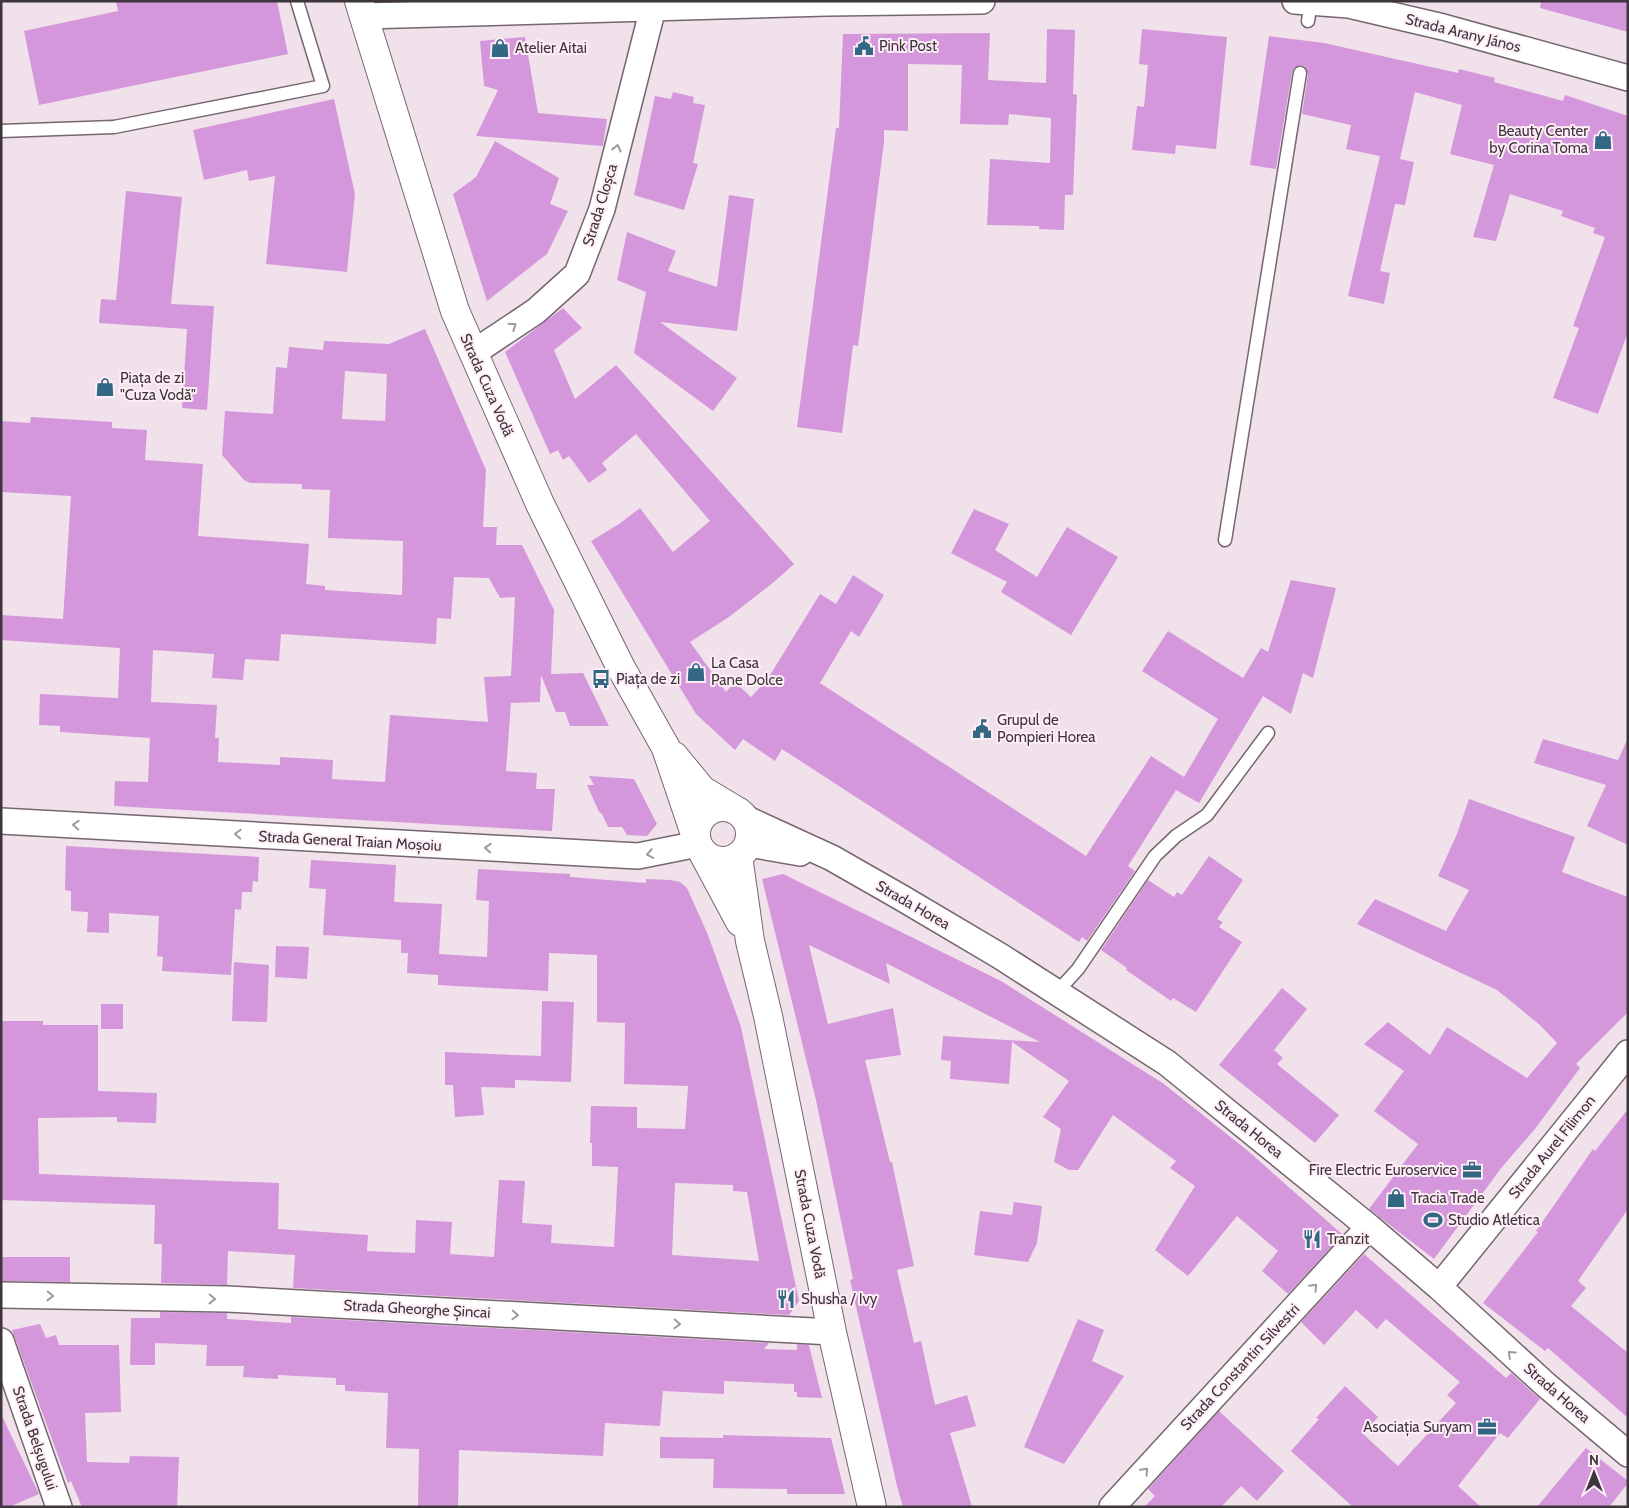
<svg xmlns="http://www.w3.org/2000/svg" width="1629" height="1508" font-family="Cabin,sans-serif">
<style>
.building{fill:#d497dc;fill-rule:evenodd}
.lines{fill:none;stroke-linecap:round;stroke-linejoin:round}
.service-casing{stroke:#75676e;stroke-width:15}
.minor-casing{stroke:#75676e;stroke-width:28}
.secondary-casing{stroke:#75676e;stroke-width:30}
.service{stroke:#fff;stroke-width:12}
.minor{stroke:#fff;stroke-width:25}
.secondary{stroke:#fff;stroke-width:28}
.oneway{stroke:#9e9a9c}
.labels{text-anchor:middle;stroke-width:4;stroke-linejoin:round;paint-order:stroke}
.street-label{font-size:15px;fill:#3d363a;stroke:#ffeef7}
.poi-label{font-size:15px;fill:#3d363a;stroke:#ffeef7;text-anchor:start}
</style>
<rect width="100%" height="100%" fill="#f1e1ea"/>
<!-- building -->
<path class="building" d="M116,1H277L288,54L39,105L24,31L118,11Z
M1541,1H1628V32L1540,8Z
M1047,29L1075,30L1073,94L1077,95L1073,195H1065L1064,230L1039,229V226L987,225L990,159L1050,163L1051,118L1009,114L1008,125L960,124L962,65L908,64V131L884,130V142L858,346L853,345L842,433L797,427L836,128H839L843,34L990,33L988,80L1046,83Z
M1142,29L1227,37L1216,149L1176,145L1175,154L1132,150L1137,106L1144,107L1148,65L1139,64Z
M1269,36L1324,43L1458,73L1459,69L1495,78L1494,82L1563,101L1565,95L1628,116V332L1598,414L1553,398L1579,328L1573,326L1605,237L1593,233L1595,228L1561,216L1563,211L1510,194L1496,241L1473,237L1494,165L1450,154L1462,105L1415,92L1400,159L1414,162L1405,205L1395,204L1380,271L1390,273L1384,304L1348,296L1380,156L1346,149L1351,125L1302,114L1308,74L1305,67L1301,65L1294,68L1292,72L1276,169L1250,165Z
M525,37L538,113L607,119L603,146L476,136L498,90L484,86L480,41Z
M673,92L694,97L693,103L705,105L693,163L698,164L684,210L634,195L655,96L671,99Z
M334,99L355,194L347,272L266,264L275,176L249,181L247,170L204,180L193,130Z
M495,141L559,178L550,204L568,211L547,254L487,301L453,194L476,177Z
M126,191L182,197L171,304L214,306L207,410L182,408L187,329L99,323L101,299L116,300Z
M729,195L754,199L737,331L660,322L737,378L713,411L634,353L646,292L617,280L627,232L676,251L668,271L717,287Z
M563,308L582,328L554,350L575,399L616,365L794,564L774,582L729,617L690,642L726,692L735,682L751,697L767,680L820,594L836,604L853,575L884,595L859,637L851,631L820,683L1086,856L1151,756L1184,777L1218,719L1142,671L1168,631L1243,678L1261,648L1268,652L1291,580L1336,588L1313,678L1303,673L1291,714L1263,696L1199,803L1176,790L1128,866L1135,871L1087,941L1082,937L1079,942L782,749L775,761L743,739L735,750L696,714L591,541L619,524L640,508L673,552L710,521L636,434L602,463L607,470L589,483L569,456L563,460L558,450L550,454L505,352Z
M425,329L486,470L483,527H497L496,545H522L554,610L551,674L583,673L609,726H570L565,712H556L541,675L540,702L511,703L506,771L537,773L536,789H555L552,831L114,806L115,781L148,782L150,738L60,732V726L39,725L40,694L118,698L120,648L1,640V615L63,619L71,496L1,492V421L30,423L31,417L112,422V428L147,430L145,460L203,464L198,536L309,544L306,584L325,586V590L402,595L403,541L328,538L330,490L302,489V484L250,483L244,480L222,455L225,411L273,414L276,367L287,368L289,347L323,350L324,341L389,344ZM345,371L387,374L385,421L342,419ZM454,577L489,578L500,598L515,597L511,676L484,677L488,722L390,715L385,782L332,779L333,760L280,757V765L218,762L219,738H215L217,705L151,702L153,650L214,654L212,678L243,680L245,659L279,661L281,634L436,644L437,618L451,619Z
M974,509L1009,524L995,550L1037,577L1067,527L1118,557L1071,635L1001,592L1007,582L951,553Z
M1628,738V845L1587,826L1606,785L1534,763L1543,739L1618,760Z
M589,776L634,779L657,824L647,836L627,835L622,827H608L602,814L599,812L587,785H594Z
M1469,799L1575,837L1562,872L1628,897V1012L1576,1064L1580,1068L1535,1129L1502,1167L1434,1259L1369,1209L1418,1144L1374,1111L1404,1071L1364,1044L1388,1022L1430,1055L1447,1027L1527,1078L1557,1043L1540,1025L1497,990L1357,924L1375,899L1446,931L1469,890L1438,876L1457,834Z
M66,846L259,857L258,882L253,881L252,892H242L241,910L235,909L231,975L162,971L163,957L157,956L159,916L109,913V933L87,932L88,912L71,911V891L65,890Z
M1209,856L1243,880L1217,919L1223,922L1219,927L1242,942L1196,1012L1173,998L1171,1001L1126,970L1127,968L1101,950L1148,880L1174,897L1177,892L1182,895Z
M311,860L396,865L394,902L442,904L439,954L487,957L489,901L476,900L478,869L570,874V877L646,883V879L670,880L680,882L687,888L708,935L741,1027L799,1301L789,1315L293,1288L295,1255L228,1251L227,1285L161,1283L162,1244H154L155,1205L1,1200V1021H43V1025H98V1091L157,1093L156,1123L117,1122V1117L38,1118L39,1174L279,1183L278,1229L368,1235L367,1251L415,1253L416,1220L452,1222L450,1254L494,1257L499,1180L525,1181L522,1223L552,1225L551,1243L614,1247L618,1167L592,1166V1143H590L591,1106L637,1107V1128L685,1129L688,1086L624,1084L625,1023L597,1022V955L549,953L548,991L438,985V975L407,973L408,953H401V940L323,935L326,889L309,888ZM675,1183L733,1185V1191L747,1192L759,1261L672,1255Z
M783,874L1001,981L1164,1084L1248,1151L1343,1235L1288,1294L1262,1271L1278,1251L1237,1216L1188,1276L1155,1250L1195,1186L1170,1168L1176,1161L1113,1115L1078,1170H1069L1054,1162L1061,1129L1043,1117L1069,1081L1012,1042L1009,1084L950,1079L951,1061L941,1060L943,1036L1040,1042L886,963L890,984L809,945L828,1024L893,1008L901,1055L865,1060L890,1162H892L914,1266L897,1270L914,1343L921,1341L935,1405L967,1395L976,1426L950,1433L972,1507H903L897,1486L850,1280L853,1279L816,1100L762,879Z
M276,946L309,947L307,979L275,977Z
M234,962L269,965L267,1022L232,1021Z
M1282,988L1307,1009L1274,1050L1283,1058L1277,1064L1339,1115L1315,1143L1219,1065Z
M542,1001L574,1002L571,1082L515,1080V1088L481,1087L484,1115L455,1117L453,1085H445V1052L541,1056Z
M101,1004H123V1029H101Z
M1628,1109V1209L1578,1281L1586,1288L1571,1306L1628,1353V1418L1548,1348L1545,1351L1483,1303L1538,1232L1536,1231L1593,1149L1595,1151Z
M1014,1202L1042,1206L1037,1243L1028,1262L974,1255L980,1211L1012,1215Z
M1364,1254L1506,1378L1511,1373L1540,1399L1508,1438L1500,1433L1458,1486L1481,1507H1353L1291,1451L1319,1419L1316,1418L1345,1386L1378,1417L1363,1434L1398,1466L1456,1403L1447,1395L1460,1382L1386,1319L1377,1329L1356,1310L1324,1345L1301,1322Z
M1,1257H70V1282L1,1281Z
M160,1312L227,1313V1319L291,1323V1317L769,1343L764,1349L797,1350V1344L809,1345L822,1398L797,1397V1392H794V1384L724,1381V1394L663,1391L660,1426L605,1423L603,1456L459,1450L458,1507H418L419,1449L386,1448L388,1393L345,1391V1385H336V1378L278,1375V1379L243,1377L244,1366H206L207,1345L155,1343V1365H130L131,1318H160Z
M1078,1319L1104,1330L1092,1361L1124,1376L1064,1464L1024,1447Z
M40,1324L46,1338L56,1335L59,1345H119L121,1412L85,1413L87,1462L129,1463L130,1456L179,1457L177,1507H82L71,1481L68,1483L12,1330Z
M1219,1411L1284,1471L1257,1501L1241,1486L1221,1507H1144L1155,1496L1148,1489Z
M1,1414L39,1494L9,1507H1Z
M723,1435L831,1438L845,1494H787V1489L713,1488L714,1459L660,1458V1437L723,1438Z
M1586,1448L1628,1481V1483L1609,1507H1537Z"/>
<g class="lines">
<!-- service casing -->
<g class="service-casing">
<path id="service" d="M1308,21L1311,2
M1,131L114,127L323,86L297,1
M1225,540L1300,73
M1057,992L1078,969L1155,856L1176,836L1207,815L1268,733"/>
</g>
<!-- minor casing -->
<g class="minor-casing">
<path id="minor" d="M1295,1L1349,5L1443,27L1628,78
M363,16L827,3L982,1
M473,353L536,311L577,274L602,209L653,8
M747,819L832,858L902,898L1000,956L1167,1063L1369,1227L1439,1287L1546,1385L1628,1454
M1,821L638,856L698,844
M749,844L800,853
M1439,1287L1628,1053
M1,1295L227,1299L832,1332
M1,1341L59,1507
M1112,1507L1369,1227"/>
</g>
<!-- secondary casing -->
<g class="secondary-casing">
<path id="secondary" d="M359,1L455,311L540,504L620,666L666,748L695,834
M674,756L702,790L732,808
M696 834a27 27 0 1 1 54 0a27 27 0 1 1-54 0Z
M703,853L740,922
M738,856L750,941L768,1016L832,1332L872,1507"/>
</g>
<!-- service -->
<use href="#service" class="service"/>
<!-- minor -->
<use href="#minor" class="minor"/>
<!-- secondary -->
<use href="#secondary" class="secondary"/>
</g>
<!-- one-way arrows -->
<defs><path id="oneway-chevron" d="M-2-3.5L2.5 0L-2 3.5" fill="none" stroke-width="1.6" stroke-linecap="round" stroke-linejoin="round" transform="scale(1.25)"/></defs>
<g class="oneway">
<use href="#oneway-chevron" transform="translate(617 148) rotate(-76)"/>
<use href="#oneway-chevron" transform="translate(513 326) rotate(-34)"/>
<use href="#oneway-chevron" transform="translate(76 825) rotate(-177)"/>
<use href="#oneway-chevron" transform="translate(238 834) rotate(-177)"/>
<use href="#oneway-chevron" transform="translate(488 848) rotate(-177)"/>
<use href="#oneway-chevron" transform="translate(650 854) rotate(170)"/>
<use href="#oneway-chevron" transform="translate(1314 1287) rotate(-47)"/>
<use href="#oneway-chevron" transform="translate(50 1296) rotate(1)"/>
<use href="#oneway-chevron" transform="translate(212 1299) rotate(1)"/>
<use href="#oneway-chevron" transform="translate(515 1315) rotate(3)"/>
<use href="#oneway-chevron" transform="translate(677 1324) rotate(3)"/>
<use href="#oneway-chevron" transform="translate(1511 1354) rotate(-138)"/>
<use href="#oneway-chevron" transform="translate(1145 1471) rotate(-47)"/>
</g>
<!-- icons -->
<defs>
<g id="civic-bare" transform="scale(1.5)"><path d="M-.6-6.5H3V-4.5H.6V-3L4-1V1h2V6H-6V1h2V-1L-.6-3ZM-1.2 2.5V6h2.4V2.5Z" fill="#326883" stroke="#ffeef7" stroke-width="2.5" paint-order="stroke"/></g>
<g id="shop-bare" transform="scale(1.5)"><path d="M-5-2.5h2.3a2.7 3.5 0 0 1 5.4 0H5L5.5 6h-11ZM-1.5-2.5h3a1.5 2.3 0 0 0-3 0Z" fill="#326883" stroke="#ffeef7" stroke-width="2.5" paint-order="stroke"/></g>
<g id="bus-bare" transform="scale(1.5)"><path d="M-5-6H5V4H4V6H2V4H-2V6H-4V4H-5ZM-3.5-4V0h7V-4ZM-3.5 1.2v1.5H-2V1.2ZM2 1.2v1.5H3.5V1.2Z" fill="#326883" stroke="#ffeef7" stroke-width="2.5" paint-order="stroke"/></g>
<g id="office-bare" transform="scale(1.5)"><path d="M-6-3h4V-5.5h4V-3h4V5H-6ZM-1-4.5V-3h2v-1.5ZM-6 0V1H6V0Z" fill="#326883" stroke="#ffeef7" stroke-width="2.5" paint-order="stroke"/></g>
<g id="stadium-bare" transform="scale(1.5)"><path d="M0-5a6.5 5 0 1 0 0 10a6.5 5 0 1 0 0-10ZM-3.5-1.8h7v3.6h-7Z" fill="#326883" stroke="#ffeef7" stroke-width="2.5" paint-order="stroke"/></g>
<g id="restaurant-bare" transform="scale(1.5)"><path d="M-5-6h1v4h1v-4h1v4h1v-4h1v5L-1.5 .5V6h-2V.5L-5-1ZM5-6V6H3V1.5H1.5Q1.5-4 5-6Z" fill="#326883" stroke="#ffeef7" stroke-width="2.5" paint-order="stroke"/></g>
</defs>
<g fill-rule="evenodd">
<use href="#civic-bare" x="864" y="46"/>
<use href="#shop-bare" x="500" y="48"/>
<use href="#shop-bare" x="1603" y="140"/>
<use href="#shop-bare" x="105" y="387"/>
<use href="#shop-bare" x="696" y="672"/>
<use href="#bus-bare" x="601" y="679"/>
<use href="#civic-bare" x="982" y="729"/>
<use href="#office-bare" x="1472" y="1170"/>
<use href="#shop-bare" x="1396" y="1198"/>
<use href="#stadium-bare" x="1433" y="1220"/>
<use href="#restaurant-bare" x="1312" y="1239"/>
<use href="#restaurant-bare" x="786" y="1299"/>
<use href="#office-bare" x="1487" y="1427"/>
</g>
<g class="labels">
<!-- street labels -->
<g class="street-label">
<text transform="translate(1463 33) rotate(14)" y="5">Strada Arany János</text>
<text transform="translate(600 205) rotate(-73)" y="5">Strada Cloșca</text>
<text transform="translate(487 385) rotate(66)" y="5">Strada Cuza Vodă</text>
<text transform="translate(350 841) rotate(3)" y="5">Strada General Traian Moșoiu</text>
<text transform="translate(913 905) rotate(30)" y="5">Strada Horea</text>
<text transform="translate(1249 1129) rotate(39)" y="5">Strada Horea</text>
<text transform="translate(1552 1147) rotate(-51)" y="5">Strada Aurel Filimon</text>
<text transform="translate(810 1224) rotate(79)" y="5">Strada Cuza Vodă</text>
<text transform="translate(417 1309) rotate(3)" y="5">Strada Gheorghe Șincai</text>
<text transform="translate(1240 1367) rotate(-47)" y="5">Strada Constantin Silvestri</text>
<text transform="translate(1557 1393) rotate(41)" y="5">Strada Horea</text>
<text transform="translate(35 1438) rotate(71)" y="5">Strada Belșugului</text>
</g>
<!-- poi labels -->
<g class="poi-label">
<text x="879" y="51">Pink Post</text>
<text x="515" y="53">Atelier Aitai</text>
<text x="1588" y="136" text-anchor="end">Beauty Center<tspan x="1588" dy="17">by Corina Toma</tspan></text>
<text x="120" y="383">Piața de zi<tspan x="120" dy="17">"Cuza Vodă"</tspan></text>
<text x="711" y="668">La Casa<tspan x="711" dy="17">Pane Dolce</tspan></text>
<text x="616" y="684">Piața de zi</text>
<text x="997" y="725">Grupul de<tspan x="997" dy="17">Pompieri Horea</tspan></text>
<text x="1457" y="1175" text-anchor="end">Fire Electric Euroservice</text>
<text x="1411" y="1203">Tracia Trade</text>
<text x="1448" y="1225">Studio Atletica</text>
<text x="1327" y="1244">Tranzit</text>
<text x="801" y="1304">Shusha / Ivy</text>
<text x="1472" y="1432" text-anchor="end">Asociația Suryam</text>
</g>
</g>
<!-- border -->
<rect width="1629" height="1508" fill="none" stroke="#3d363a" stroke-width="5"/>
<!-- north arrow -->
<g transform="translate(1594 1473)" stroke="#ffeef7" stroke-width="4" paint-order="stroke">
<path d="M0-4L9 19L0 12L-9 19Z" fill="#3d363a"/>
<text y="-8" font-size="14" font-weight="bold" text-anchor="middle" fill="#3d363a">N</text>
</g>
</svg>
